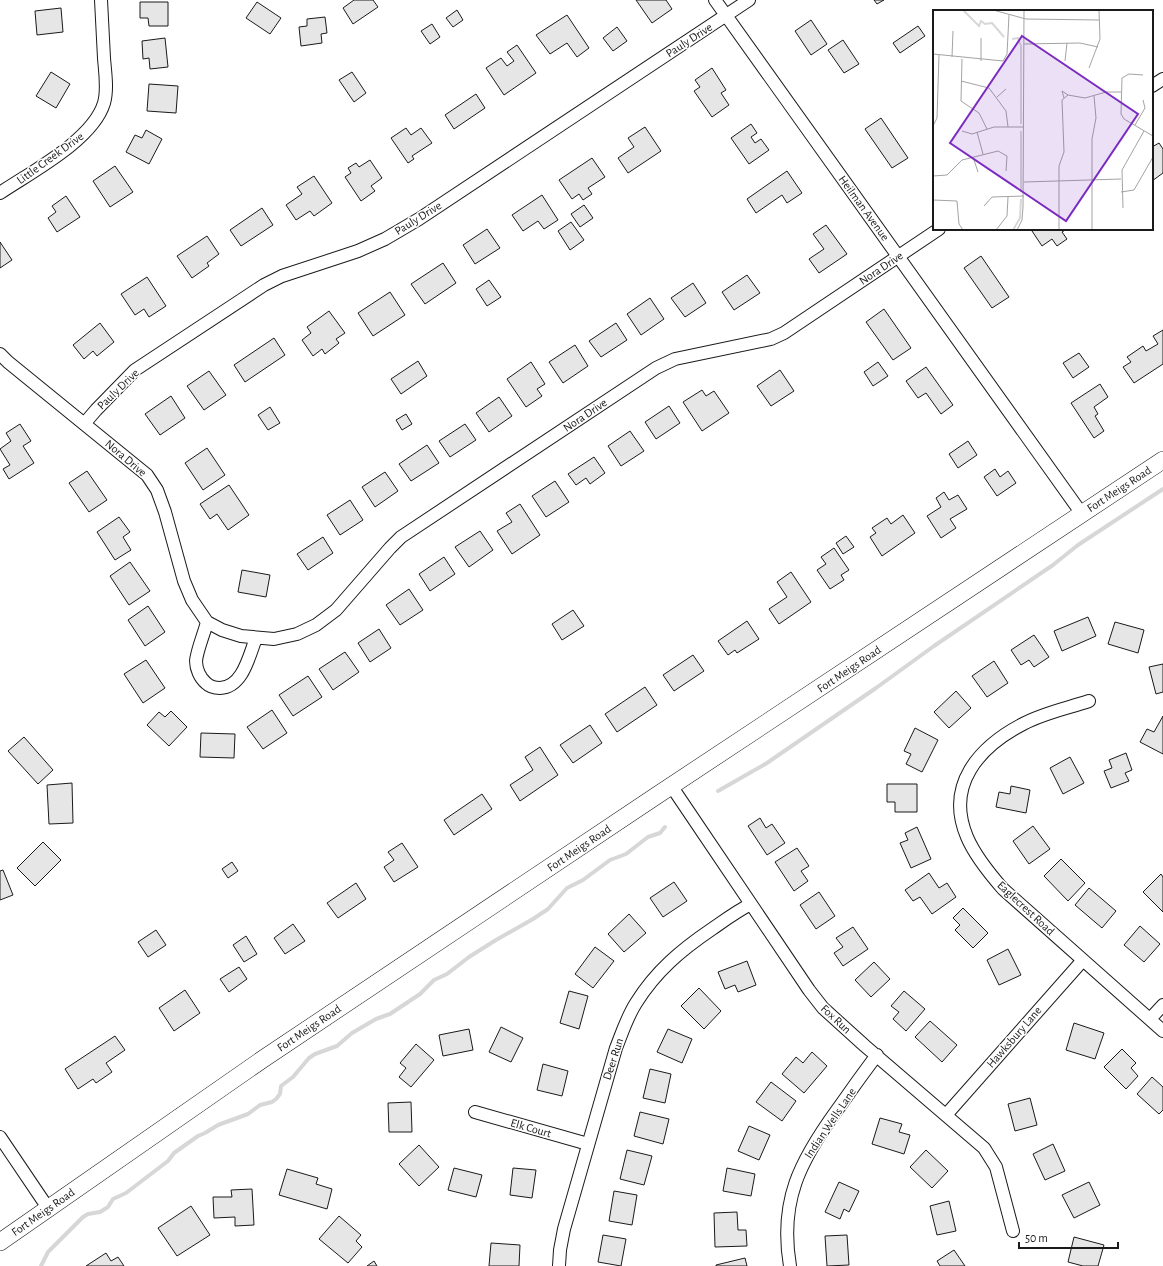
<svg xmlns="http://www.w3.org/2000/svg" width="1163" height="1266" font-family="'Alegreya Sans',sans-serif">
<style>
.lines{fill:none;stroke-linecap:round;stroke-linejoin:round}
.stream{stroke:#d7d7d7;stroke-width:4}
.building{fill:#e6e6e6;stroke:#1a1a1a}
.street-casing{stroke:#1a1a1a;stroke-width:14}
.secondary-casing{stroke:#1a1a1a;stroke-width:18}
.street{stroke:#fff;stroke-width:12}
.secondary{stroke:#fff;stroke-width:17}
.labels{text-anchor:middle;stroke-width:3;stroke-linejoin:round;paint-order:stroke}
.street-label{font-size:12px;fill:#1a1a1a;stroke:#fff}
.inset-river{fill:none;stroke:#d7d7d7;stroke-width:2}
.inset-road{fill:none;stroke:#a3a3a3;stroke-width:1}
.view{fill:#7b2cbf;fill-opacity:0.15;stroke:#7b2cbf;stroke-width:2}
.inset-edge{fill:none;stroke:#1a1a1a;stroke-width:2}
</style>
<rect width="100%" height="100%" fill="#fff"/>
<g class="lines">
<!-- stream -->
<path class="stream" d="M718,791L767,763L876,688L934,646L1053,565L1078,545L1163,489
M41,1266L48,1252L83,1217L88,1214L100,1212L108,1207L113,1199L126,1193L168,1161L174,1153L198,1136L205,1133L218,1125L248,1114L260,1105L272,1102L276,1099L280,1094L281,1086L293,1077L309,1058L315,1054L337,1046L352,1033L376,1019L390,1014L420,994L434,980L447,974L469,957L496,940L533,919L548,909L567,888L583,880L610,860L626,854L648,837L660,833L665,827"/>
</g>
<!-- building -->
<path class="building" d="M354,0H373L378,7L353,24L343,8Z
M636,0H666L672,9L652,23Z
M874,0H884L877,4Z
M140,2H168V26H149L148,18H140Z
M257,2L281,18L270,34L246,18Z
M61,8L63,32L37,35L35,11Z
M457,10L463,20L453,27L446,18Z
M567,15L589,48L577,57L567,43L550,54L536,35Z
M325,17L327,33L321,34L322,43L301,46L299,27L307,26V19Z
M811,20L827,44L811,55L795,31Z
M432,24L440,37L430,44L421,31Z
M918,26L925,36L900,53L893,43Z
M617,27L627,41L613,51L603,38Z
M165,38L168,67L150,69L149,58L143,59L142,41Z
M843,40L859,64L844,73L828,50Z
M517,45L536,73L504,95L486,68L501,58L507,66L514,61L507,52Z
M712,68L726,90L721,93L729,105L712,117L694,91L700,87L695,80Z
M51,72L70,84L56,108L36,96Z
M352,72L366,93L354,102L339,80Z
M149,84L178,86L176,113L147,111Z
M476,94L485,108L454,129L445,115Z
M881,118L908,158L892,168L865,129Z
M751,124L757,133L751,137L755,143L761,139L769,150L749,164L731,138Z
M645,127L661,151L628,173L618,158L634,147L628,138Z
M406,128L411,135L421,128L432,143L412,156L414,159L408,163L391,138Z
M146,130L162,139L149,164L126,152L135,135L142,138Z
M1159,143L1163,149V173L1152,181V147Z
M592,158L605,177L588,188L592,194L583,200L579,194L572,199L559,180Z
M370,160L382,178L371,186L375,191L361,201L345,177L351,173L348,168L356,163L359,167Z
M115,166L133,192L110,207L93,181Z
M787,171L802,193L787,203L782,195L756,213L747,199Z
M314,176L332,203L314,216L310,211L296,220L286,205L302,194L297,187Z
M542,195L558,220L544,229L538,221L523,231L512,215Z
M66,196L80,217L57,232L48,218L56,212L52,206Z
M584,205L593,218L580,227L571,214Z
M262,208L273,225L241,246L230,230Z
M571,222L584,240L570,250L558,231Z
M826,225L847,254L819,273L809,259L824,249L813,234Z
M487,229L500,248L475,264L463,245Z
M1035,229H1067L1062,232L1067,239L1057,246L1052,239L1042,246L1032,231Z
M207,236L219,254L207,263L209,266L192,278L177,256Z
M0,242L12,260L0,268Z
M981,256L1009,297L992,308L964,268Z
M443,263L456,283L425,304L411,284Z
M747,275L760,293L734,310L722,292Z
M147,277L166,306L149,317L144,309L135,315L121,294Z
M489,280L501,297L487,306L476,289Z
M693,283L706,303L685,317L671,298Z
M390,292L405,315L373,336L358,313Z
M650,298L664,319L641,335L627,314Z
M884,309L911,348L893,360L866,322Z
M329,311L345,333L336,339L339,343L325,354L322,349L313,356L302,340L311,333L307,327Z
M100,323L114,342L97,356L93,351L84,359L73,345Z
M616,323L627,340L601,357L589,341Z
M1163,330V364L1134,383L1123,367L1131,362L1127,357L1143,346L1146,351L1158,344L1153,336Z
M274,338L285,355L245,382L234,365Z
M575,345L588,366L563,383L549,362Z
M1079,353L1089,367L1073,378L1063,363Z
M418,361L427,376L401,394L391,379Z
M531,362L545,384L537,389L542,396L526,407L507,379Z
M878,362L888,376L873,386L864,372Z
M926,367L953,405L941,414L926,393L918,398L906,381Z
M780,370L794,391L771,406L757,386Z
M209,371L226,395L204,410L187,386Z
M1100,384L1108,397L1094,407L1098,414L1095,416L1104,431L1094,438L1071,403Z
M702,390L706,396L714,391L729,413L702,431L683,402Z
M171,396L185,418L160,435L145,414Z
M499,397L512,416L489,432L476,413Z
M669,406L680,423L656,439L645,422Z
M270,407L280,423L268,430L258,415Z
M406,414L412,424L402,430L396,420Z
M20,424L31,441L23,446L34,463L9,479L3,469L10,465L0,449L11,441L6,433Z
M465,424L476,440L450,457L439,441Z
M630,431L644,451L621,466L608,446Z
M968,441L977,455L958,468L949,454Z
M427,445L439,463L411,481L399,464Z
M207,448L225,475L203,490L185,463Z
M594,457L605,473L590,484L586,478L576,485L568,474Z
M995,469L1000,477L1008,471L1016,483L997,496L984,477Z
M87,471L107,500L89,512L69,483Z
M385,472L398,491L375,507L362,487Z
M555,481L569,502L546,517L532,496Z
M229,485L249,515L228,530L217,514L210,519L200,504Z
M944,492L949,500L958,495L967,509L950,519L956,528L941,538L927,516L941,507L936,498Z
M350,500L363,520L340,535L327,515Z
M520,504L540,535L512,554L497,531L512,522L506,513Z
M903,515L915,533L882,556L870,537L876,533L872,528L887,518L891,524Z
M119,517L130,532L123,537L131,550L115,560L97,532Z
M480,531L493,550L469,567L455,547Z
M846,536L854,547L843,554L836,543Z
M323,537L333,553L308,570L297,554Z
M834,548L849,570L841,575L844,580L830,589L817,570L826,564L821,557Z
M444,557L455,574L430,591L419,574Z
M130,562L150,591L129,605L110,576Z
M242,570L270,575L266,597L238,592Z
M791,572L811,602L779,624L769,609L787,597L777,582Z
M409,589L423,610L400,625L386,605Z
M148,606L165,632L145,646L128,620Z
M573,610L584,626L562,640L552,624Z
M1088,617L1096,636L1062,651L1054,631Z
M747,621L759,639L737,653L735,650L728,655L718,641Z
M1115,622L1144,630L1138,653L1108,644Z
M379,629L391,648L370,662L358,643Z
M1034,635L1049,657L1034,667L1029,660L1021,665L1011,650Z
M345,652L359,672L333,690L319,669Z
M693,655L704,671L674,691L663,675Z
M146,660L165,688L143,703L124,674Z
M994,661L1008,683L987,697L972,676Z
M1163,664V692L1156,694L1149,667Z
M308,676L322,697L293,716L279,695Z
M645,687L657,705L617,732L605,714Z
M956,691L971,708L949,728L934,712Z
M272,710L287,733L263,749L247,727Z
M171,711L187,727L169,746L147,725L159,712L165,717Z
M1163,716V754L1140,742L1147,729L1154,732Z
M590,725L602,743L573,763L560,745Z
M915,728L938,740L922,772L906,764L911,754L904,751Z
M201,733L235,734L234,758L200,757Z
M24,737L53,770L38,784L8,751Z
M540,747L558,775L520,801L510,785L533,770L525,757Z
M1126,753L1132,770L1125,773L1129,781L1111,788L1104,771L1112,768L1109,760Z
M1070,757L1084,783L1063,794L1050,768Z
M72,783L73,823L49,824L47,785Z
M887,784H917V812H895V802H887Z
M1011,786L1030,790L1026,813L996,807L999,792L1010,794Z
M482,794L492,809L454,835L444,820Z
M760,818L766,828L772,824L785,843L767,855L748,826Z
M1033,826L1050,849L1029,864L1013,841Z
M917,827L931,859L911,868L900,843L908,840L905,833Z
M43,842L61,860L35,886L17,868Z
M402,843L418,867L394,882L384,867L394,860L388,852Z
M797,848L809,866L801,871L808,881L794,891L775,862Z
M1061,859L1085,883L1068,901L1044,876Z
M232,862L238,871L228,878L222,869Z
M3,870L13,895L0,900V871Z
M929,873L939,888L947,883L956,897L932,914L920,897L913,901L905,890Z
M1161,874L1163,877V912L1143,892Z
M674,882L687,901L663,917L650,898Z
M356,883L366,899L338,918L327,903Z
M1089,888L1116,911L1102,928L1075,905Z
M819,892L835,916L816,929L800,905Z
M963,908L988,933L973,948L955,930L960,925L953,918Z
M629,914L646,933L624,952L608,934Z
M293,924L305,941L285,954L274,938Z
M1140,926L1160,944L1144,962L1124,945Z
M853,927L868,949L843,966L834,953L843,947L836,938Z
M156,930L166,945L148,957L138,942Z
M246,936L257,954L244,962L233,945Z
M595,947L614,961L593,988L575,974Z
M1008,949L1021,975L999,985L987,960Z
M747,961L756,985L738,992L735,985L725,989L718,972Z
M874,962L890,979L871,997L855,980Z
M239,967L247,979L229,992L220,979Z
M699,988L721,1011L704,1029L681,1006Z
M185,990L200,1013L174,1031L159,1008Z
M569,991L588,996L579,1029L560,1023Z
M904,991L925,1009L906,1031L893,1019L899,1012L891,1006Z
M930,1021L957,1045L942,1062L915,1037Z
M1074,1023L1104,1033L1095,1059L1066,1050Z
M501,1027L523,1038L511,1062L489,1052Z
M469,1029L473,1050L443,1056L439,1035Z
M668,1029L692,1039L682,1063L657,1052Z
M115,1036L125,1050L106,1063L112,1072L96,1083L93,1079L78,1089L65,1069Z
M416,1044L434,1060L411,1087L399,1077L406,1068L400,1063Z
M1122,1049L1136,1063L1131,1068L1138,1076L1126,1089L1104,1067Z
M812,1052L827,1066L804,1093L782,1074L796,1057L803,1063Z
M543,1064L568,1071L562,1096L537,1090Z
M650,1069L671,1074L665,1103L643,1098Z
M1152,1077L1163,1087V1110L1159,1114L1137,1094Z
M771,1082L796,1101L782,1121L756,1102Z
M1030,1098L1037,1125L1015,1131L1008,1104Z
M411,1102L412,1132H389L388,1103Z
M640,1112L669,1119L663,1144L634,1136Z
M880,1118L902,1124L899,1132L910,1135L904,1154L872,1144Z
M749,1126L770,1135L759,1160L738,1151Z
M1053,1144L1065,1171L1045,1180L1033,1154Z
M419,1145L439,1167L419,1186L399,1164Z
M627,1150L652,1156L644,1185L620,1179Z
M926,1150L948,1171L932,1188L910,1167Z
M454,1168L482,1175L476,1197L448,1190Z
M513,1168L536,1170L532,1198L510,1195Z
M727,1168L755,1174L751,1196L723,1191Z
M287,1169L318,1178L316,1184L332,1189L327,1209L279,1195Z
M839,1182L859,1191L849,1212L844,1209L840,1219L825,1212Z
M1089,1182L1100,1205L1074,1218L1062,1195Z
M252,1189L254,1225L235,1226V1217L214,1218L213,1197H232L231,1190Z
M614,1191L637,1195L632,1225L609,1221Z
M949,1201L956,1231L937,1235L930,1206Z
M191,1206L210,1235L177,1256L158,1228Z
M737,1212L738,1230H746L747,1246L715,1247L714,1213Z
M339,1216L361,1235L356,1241L362,1247L348,1263L319,1239Z
M603,1235L626,1239L621,1266L598,1262Z
M847,1235L849,1265L827,1266L825,1236Z
M1074,1237L1104,1245L1098,1266H1083L1068,1262Z
M491,1243L520,1245L519,1266H489Z
M954,1250L965,1266H940L937,1261Z
M106,1253L111,1261L118,1257L124,1266H86Z
M745,1258L747,1266H716V1265Z
M374,1261L377,1266H367Z"/>
<g class="lines">
<!-- street casing -->
<g class="street-casing">
<path id="street" d="M715,0L1082,514
M1152,86L1163,79
M0,193C31,172 93,140 104,103C108,89 105,72 104,58C103,38 102,19 101,0
M0,354L8,362L147,475L157,490L165,512L184,581L192,600L207,622L222,630L241,636L274,639L297,634L316,625L336,610L390,548L401,537L656,368L675,359L771,339L784,333L939,229
M84,424L96,410L135,370L264,285L282,276L358,251L385,239L419,219L749,0
M207,622C204,634 197,650 196,661C196,669 200,678 206,683C210,687 214,688 220,688C243,687 249,656 256,638
M1089,701C1068,708 1043,713 1023,724C979,747 945,785 967,837C975,856 989,873 1003,889L1163,1031
M672,787L809,990L823,1008L865,1046L984,1148L996,1167L1013,1231
M1150,1019L1163,1005
M475,1112L588,1144
M946,1115L1083,960
M0,1137L48,1208
M559,1266L560,1250L564,1229L616,1048C622,1033 627,1017 636,1003C656,971 681,950 712,929C725,920 737,911 751,904
M790,1266C779,1201 800,1161 837,1110C850,1092 863,1073 877,1055"/>
</g>
<!-- secondary casing -->
<g class="secondary-casing">
<path id="secondary" d="M0,1242L263,1059L653,798L1163,460"/>
</g>
<!-- street -->
<use href="#street" class="street"/>
<!-- secondary -->
<use href="#secondary" class="secondary"/>
</g>
<g class="labels">
<!-- street labels -->
<g class="street-label">
<text transform="translate(689 40) rotate(-33)" y="4">Pauly Drive</text>
<text transform="translate(50 158) rotate(-36)" y="4">Little Creek Drive</text>
<text transform="translate(864 208) rotate(54)" y="4">Heilman Avenue</text>
<text transform="translate(418 218) rotate(-32)" y="4">Pauly Drive</text>
<text transform="translate(881 268) rotate(-34)" y="4">Nora Drive</text>
<text transform="translate(118 389) rotate(-44)" y="4">Pauly Drive</text>
<text transform="translate(585 415) rotate(-34)" y="4">Nora Drive</text>
<text transform="translate(126 458) rotate(40)" y="4">Nora Drive</text>
<text transform="translate(1119 489) rotate(-33)" y="4">Fort Meigs Road</text>
<text transform="translate(849 669) rotate(-34)" y="4">Fort Meigs Road</text>
<text transform="translate(579 848) rotate(-34)" y="4">Fort Meigs Road</text>
<text transform="translate(1026 908) rotate(43)" y="4">Eaglecrest Road</text>
<text transform="translate(836 1019) rotate(43)" y="4">Fox Run</text>
<text transform="translate(309 1028) rotate(-34)" y="4">Fort Meigs Road</text>
<text transform="translate(1014 1037) rotate(-49)" y="4">Hawksbury Lane</text>
<text transform="translate(613 1059) rotate(-72)" y="4">Deer Run</text>
<text transform="translate(830 1123) rotate(-56)" y="4">Indian Wells Lane</text>
<text transform="translate(531 1128) rotate(16)" y="4">Elk Court</text>
<text transform="translate(43 1212) rotate(-35)" y="4">Fort Meigs Road</text>
</g>
</g>
<!-- overview -->
<g transform="translate(933 10)">
<rect width="220" height="220" fill="#fff"/>
<path class="inset-river" d="M30,0L46,16L48,11L52,14L59,13L71,27M79,29L85,28L88,36V114M88,121V182M80,220L87,208L88,189"/>
<path class="inset-road" d="M60,0L93,9L166,10M91,34L147,33L165,37M0,44L70,51L74,44L76,5M19,47L20,21M29,49L28,91L46,103L54,119M48,51V28M132,51L134,33M156,58L167,29L166,0M210,65L196,64L189,68L188,104L191,109L220,126M28,71L56,78L73,101L75,117M64,87L73,79M131,88L129,81L135,85M202,115L212,98L210,90M0,116L4,108L6,45M29,121L39,124L61,117H91M44,122L50,144M40,147L45,162M0,166L14,165L29,150L65,141L74,146L73,161M91,172L188,169M188,182L201,180L220,147M0,190L24,191L26,214L30,220M51,196L59,187L91,186M190,198L189,160L211,121M63,220L74,206L75,187M84,220L89,210L90,197L91,0M126,220V156L131,142L129,90L135,85L152,88L173,82H188M159,220V129L163,108L161,86"/>
<path class="view" d="M89,26L205,104L133,211L17,133Z"/>
<rect width="220" height="220" class="inset-edge"/>
</g>
<!-- scale -->
<path d="M1019 1242v6h99v-6" fill="none" stroke="#1a1a1a" stroke-width="2"/>
<text x="1025" y="1242" font-size="12" fill="#1a1a1a" stroke="#ffffff" stroke-width="3" paint-order="stroke">50 m</text>
</svg>
